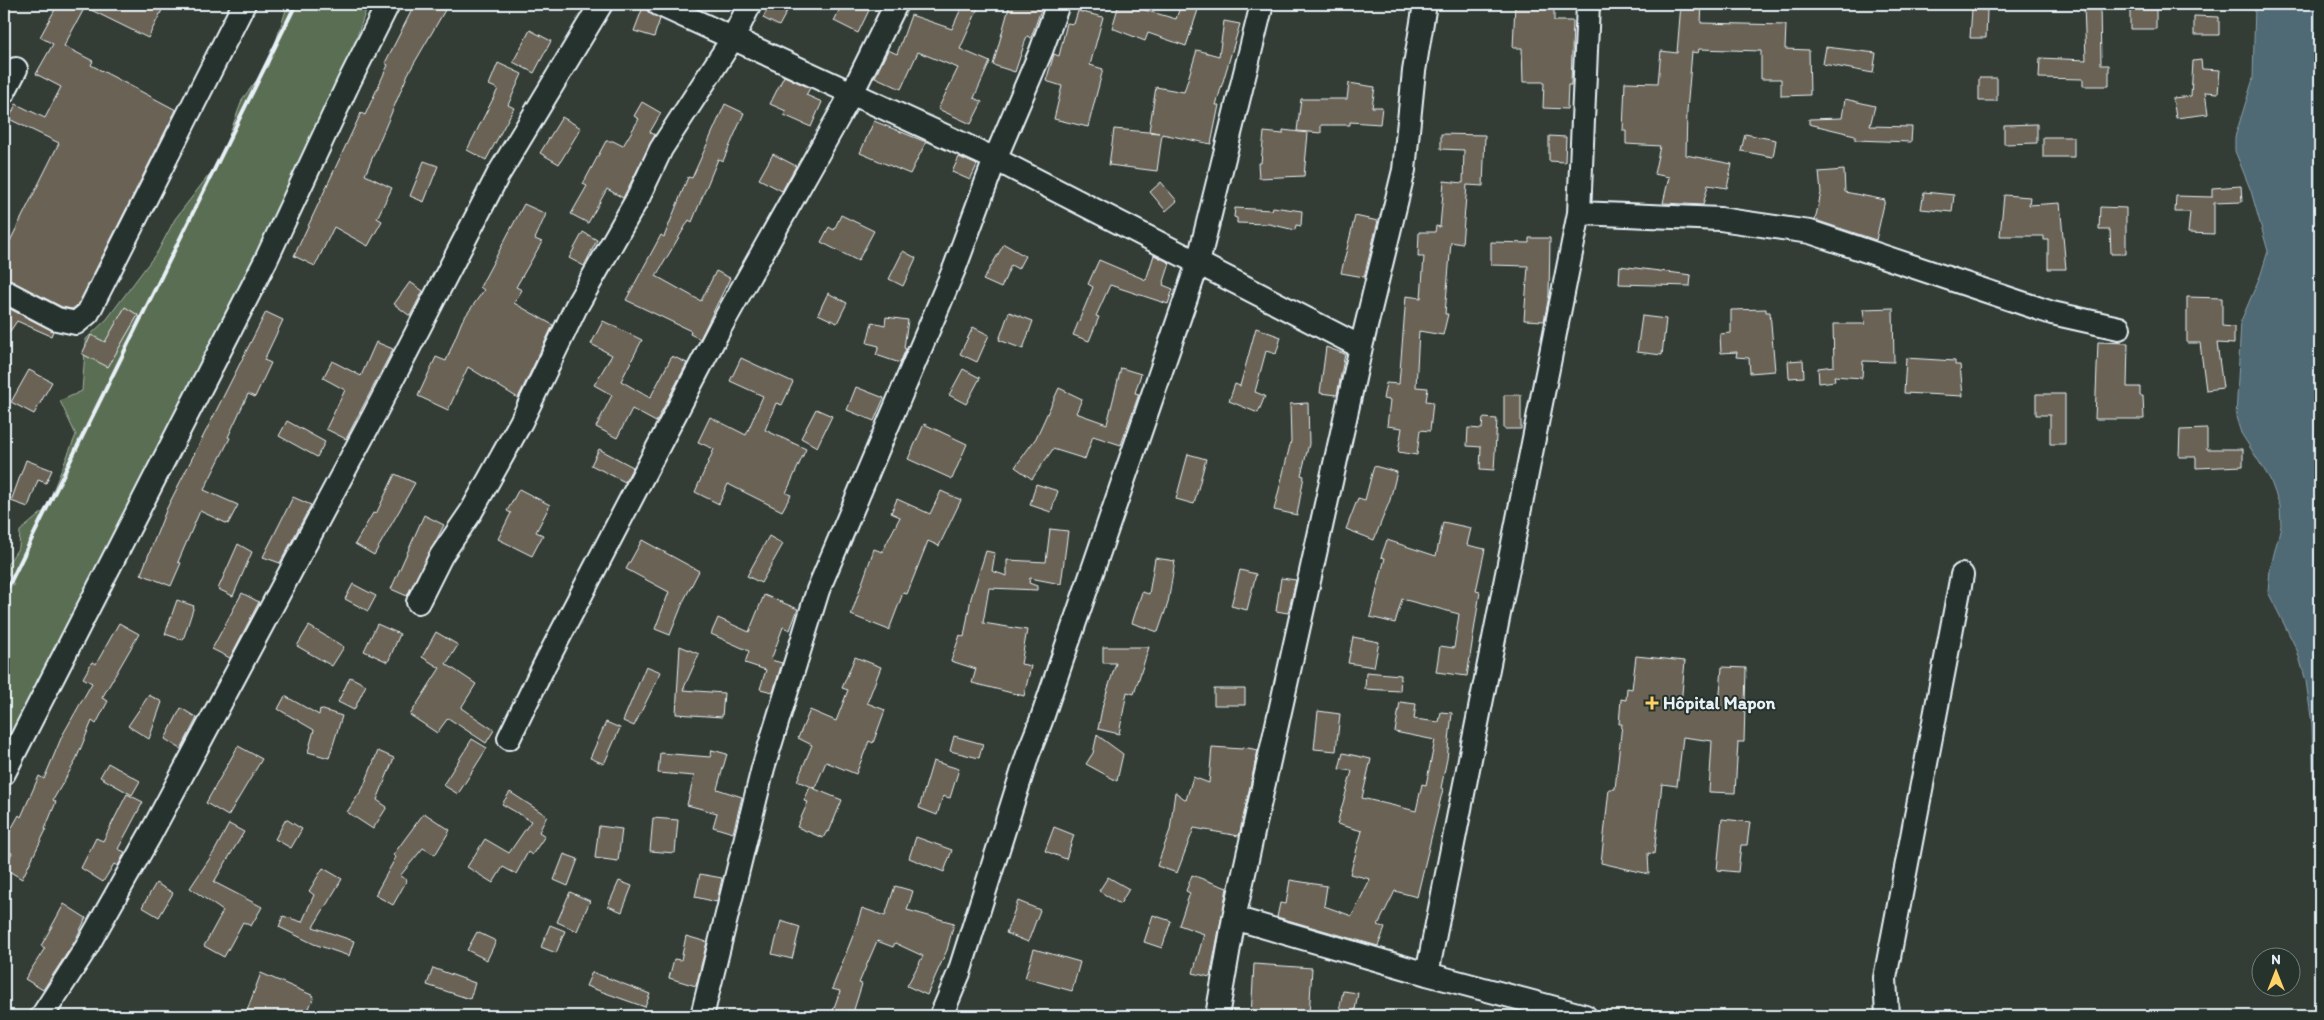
<svg xmlns="http://www.w3.org/2000/svg" width="2324" height="1020" font-family="Itim,sans-serif">
<style>
.green{fill:#5a6e52;stroke:#a1b0a5}
.water{fill:#4f6974;stroke:#8c9fa9}
.building{fill:#6b6354;stroke:#e8f1f8}
.lines{fill:none;stroke-linecap:round;stroke-linejoin:round}
.minor-casing{stroke:#e8f1f8;stroke-width:26}
.minor{stroke:#26332d;stroke-width:22}
.rail{stroke:#e8f1f8;stroke-width:4}
.poi-dot{fill:#ffd166;stroke:#26332d;stroke-width:2}
.labels{text-anchor:middle;stroke-width:4;stroke-linejoin:round;paint-order:stroke}
.poi-label{font-size:18px;font-weight:bold;fill:#e8f1f8;stroke:#26332d;text-anchor:start}
</style>
<rect width="100%" height="100%" fill="#343d35"/>
<filter id="ink" filterUnits="userSpaceOnUse"><feTurbulence type="fractalNoise" baseFrequency=".02" numOctaves="2"/><feDisplacementMap in="SourceGraphic" scale="10" xChannelSelector="R" yChannelSelector="G"/><feConvolveMatrix kernelMatrix="1 2 1 2 8 2 1 2 1" color-interpolation-filters="sRGB"/></filter>
<g filter="url(#ink)">
<!-- green -->
<path class="green" d="M288,4H368L342,81L17,759L4,749V585H14L5,568L19,547L20,531L45,510L76,435L60,401L82,391L86,339L107,319L158,251L175,219L219,162L243,98L268,66Z"/>
<!-- water -->
<path class="water" d="M2255,4H2320V901L2315,838L2312,724L2306,681L2297,650L2268,592L2270,570L2281,526L2280,506L2270,479L2241,433L2236,417L2241,321L2261,274L2268,251L2251,191L2235,151V137L2253,79Z"/>
<!-- building -->
<path class="building" d="M58,4H165L148,38L85,7L64,46L93,61L91,65L176,110L78,305L72,309L62,307L4,277V253L59,143L9,119L16,104L45,118L61,87L36,74L53,44L40,37Z
M415,4H433L445,10L408,74L365,175L392,188L377,218L382,221L368,246L334,227L315,266L294,256L361,113L365,115L388,65L385,63Z
M770,4H791L779,26L763,18Z
M842,4H872L858,33L834,21Z
M963,4H980L960,49L990,62L974,98L982,102L971,124L938,109L958,68L918,52L901,89L875,77L888,50L897,54L911,15L952,29Z
M1010,4H1032L1042,7L1031,38L1027,36L1015,72L993,65Z
M1119,4H1135L1134,7L1176,19L1181,4H1200L1186,46L1148,33L1145,41L1112,28Z
M1515,4H1554V21H1573L1571,85H1568L1567,109L1543,108L1544,82H1523L1522,48H1513Z
M1681,4H1702L1701,23L1786,25L1785,49L1809,50L1810,95L1781,96V79H1761V51L1699,49L1698,53L1692,52L1687,111L1686,155L1732,164L1727,188L1708,185L1703,205L1663,203L1669,177L1654,174L1660,146L1626,144V131H1623L1625,82L1658,83L1661,51L1677,53Z
M2084,4H2100L2101,65H2109V86H2083V79L2039,78L2040,58L2086,60Z
M2130,4H2156V29H2130Z
M643,7L660,19L654,37L634,31Z
M1972,9L1987,10L1986,38H1970Z
M1078,11L1103,17L1090,65L1103,69L1088,127L1054,119L1062,86L1046,81L1054,54L1059,56L1067,23L1074,24Z
M2194,16L2219,17V35H2194Z
M1224,21L1240,24L1216,105H1219L1211,144L1162,134L1157,171L1109,165L1114,129L1159,133L1149,131L1156,87L1184,92L1197,50L1219,56Z
M530,30L551,41L534,73L513,62Z
M1826,47L1876,53L1873,73L1823,64Z
M2201,60L2202,69L2220,70L2218,93L2205,92L2208,114L2176,118L2173,98L2191,96L2193,61Z
M498,63L522,74L508,105L514,108L486,160L467,150L498,89L489,85Z
M784,76L810,88L806,95L822,102L811,127L784,115L786,111L770,104Z
M1979,78H1997V101H1979Z
M1349,83L1375,87L1372,107H1382L1380,124L1350,122V125H1321V133L1297,131L1301,99H1347Z
M1845,99L1875,106L1870,126L1912,127L1911,142L1855,140V135L1809,124V119L1842,118Z
M642,102L661,113L650,132L655,135L623,198L607,189L588,223L571,214L587,186L583,184L606,141H613L623,146L639,119L634,116Z
M725,104L744,113L723,161L718,159L692,222L689,220L656,276L701,301L716,271L730,278L700,339L690,334L691,331L626,300L661,235L664,237L688,177L692,178Z
M562,117L581,128L559,164L540,153Z
M874,121L926,142L910,174L860,153Z
M2037,124V143L2004,144V125Z
M1283,130L1308,133L1304,176L1259,178L1258,163H1261L1264,132L1283,134Z
M1441,134L1485,135L1483,186L1467,185L1462,244L1451,242L1445,314H1448L1443,335L1419,331L1416,387L1428,388L1426,401L1433,402L1430,431L1420,430L1417,455L1398,452L1402,428L1387,426L1390,400L1383,399L1386,383L1399,384L1406,296L1421,298L1424,257H1418L1419,232H1435L1436,226L1440,227L1444,181L1463,183L1464,150L1441,149Z
M1745,134L1776,140L1773,157L1741,151Z
M1549,136L1566,137L1565,162L1549,161Z
M2043,137H2074V157H2043Z
M773,154L796,166L782,191L759,179Z
M959,157L977,165L970,180L952,172Z
M424,161L438,166L424,202L410,196Z
M1844,170L1845,192L1885,200L1876,240L1815,220L1821,193L1819,172Z
M1161,182L1177,201L1166,211L1150,192Z
M2241,186L2242,202L2214,203V234L2188,233L2190,212H2175L2176,196L2212,197V188Z
M1924,192L1954,195L1952,212L1921,209Z
M2004,195L2030,197L2029,205L2060,203L2066,269H2048V240H2044V236H2000Z
M524,204L546,214L535,239L542,242L516,287L522,290L514,303L553,325L518,398L468,367L448,410L418,396L436,357L446,361L462,321L484,290L480,287Z
M1273,207L1302,211L1301,226L1296,225L1295,230L1269,224L1237,223V218L1234,217L1235,208L1272,210Z
M2100,207L2126,208V254H2111L2110,230H2099Z
M841,215L874,231L858,261L821,242L829,227L834,230Z
M1355,216L1378,221L1364,277L1341,273Z
M583,232L597,240L584,266L569,258Z
M1529,238H1550L1549,296L1544,321L1524,320L1528,266L1491,265V242L1529,243Z
M1004,244L1025,256L1018,269L1011,265L1001,288L983,280Z
M903,251L916,258L903,286L889,279Z
M1154,255L1170,263L1163,285L1173,289L1168,304L1110,285L1096,316L1099,317L1089,341L1073,335L1093,287L1088,284L1099,260L1146,280Z
M1620,266L1691,275L1690,286L1619,284Z
M410,282L423,291L410,316L394,304Z
M828,293L847,303L837,323L818,314Z
M2187,297L2222,298V326L2234,327V344L2217,343L2223,388L2206,390L2200,343H2187Z
M4,306L53,331L51,336L17,321L4,340Z
M125,307L138,315L108,367L82,354L91,335L105,342Z
M1893,308L1894,362L1863,361L1862,378L1834,376L1835,381L1819,383L1818,368L1834,366L1833,324H1865L1863,309Z
M1766,309V312H1770L1775,371L1750,373L1749,358L1736,357L1737,352L1721,353L1720,334L1731,333V310Z
M266,312L283,320L264,360L271,363L255,397L248,394L228,437L230,438L204,490L238,505L228,524L200,511L178,562L181,563L171,586L141,574L167,508Z
M1009,312L1033,321L1023,349L999,340Z
M1642,316L1666,319L1662,355L1637,352Z
M886,317L908,320L904,348L906,349L900,363L876,355L879,346L867,343L872,322L885,325Z
M603,321L642,340L621,381L650,398L672,356L687,363L656,422L632,409L617,438L596,427L612,395L594,385L612,355L591,344Z
M973,327L989,335L977,362L960,354Z
M1256,328L1281,337L1276,354L1266,351L1255,392L1265,396L1258,413L1229,401L1235,384L1240,386Z
M376,342L393,349L346,439L326,429L345,390L323,378L332,361L361,376Z
M2098,342L2128,343L2127,387H2140V396H2143L2144,419H2095Z
M1326,347L1345,354L1337,395L1320,393Z
M741,358L793,382L782,405L776,403L765,430L806,449L786,493L791,495L782,511L728,484L719,504L695,492L714,449L698,442L710,417L746,435L763,396L730,381Z
M1906,358L1955,361V365H1960L1963,396L1904,393Z
M1803,360L1804,377L1789,378L1788,361Z
M1121,368L1141,374L1135,393L1139,394L1121,445L1093,436L1085,459L1053,449L1032,479L1015,467L1036,438L1059,388L1082,399L1076,413L1107,424Z
M963,369L980,378L966,404L949,395Z
M29,370L52,382L34,414L11,402Z
M856,387L884,398L874,421L847,410Z
M2036,394H2065V444H2050V415H2036Z
M1504,395H1521V429H1504Z
M1308,403L1309,444L1301,475L1304,476L1297,515L1274,510L1291,441L1290,404Z
M816,409L832,416L817,447L801,438Z
M1483,418L1497,419L1494,470L1480,469L1481,447L1467,446L1468,428L1482,429Z
M287,421L325,442L317,457L279,436Z
M924,424L967,444L952,479L908,459Z
M2207,429V449H2243V466L2196,468V457H2179L2180,430Z
M599,449L633,467L625,482L591,465Z
M1188,454L1206,459L1194,504L1176,499Z
M26,460L52,470L46,483L38,480L28,507L11,501Z
M1374,466L1397,472L1390,500L1374,540L1346,529L1358,498L1365,500Z
M395,474L415,483L374,555L355,544L373,513L376,514Z
M1036,484L1058,491L1051,512L1030,505Z
M519,489L550,505L536,532L543,535L532,556L498,539L511,513L507,511Z
M941,491L961,500L939,546L928,541L907,594L903,593L889,630L851,615L874,549L882,552L900,517L891,513L897,499L930,514Z
M293,497L311,505L280,563L263,557Z
M424,515L444,525L407,596L391,589Z
M1443,522L1471,528L1467,545L1485,549L1476,591L1480,592L1467,676L1436,672L1440,646L1454,648L1459,614L1402,599L1395,623L1370,617L1385,558L1381,557L1387,540L1436,556Z
M1050,529L1068,531L1061,584L1030,578L1029,583L1037,586V590L989,588L983,623L1027,630L1021,664L1031,666L1024,696L972,683L976,669L951,661L960,635L964,637L971,598L986,551L995,553L992,571L1007,576V560L1046,562Z
M769,536L783,544L761,583L747,576Z
M642,540L699,571L684,600L670,635L655,629L669,592L626,569Z
M238,544L252,552L233,596L218,589Z
M1155,558L1175,561L1168,603L1158,632L1132,623L1142,592L1149,594Z
M1240,570L1256,574L1247,610L1231,606Z
M1281,578L1296,580L1288,613L1276,611Z
M353,584L376,596L368,611L345,599Z
M242,593L259,602L230,658L212,649Z
M764,595L798,609L790,630L783,627L771,660L782,663L773,692L760,689L766,670L745,663L749,651L711,634L718,618L749,632Z
M177,600L194,606L183,640L165,634Z
M119,623L139,634L102,698L108,701L96,724L92,721L75,762L53,800L56,802L45,829L46,830L22,879L4,868L12,853L4,849V842L19,815L21,817L39,776L44,779L62,736L92,683L83,678L92,662L96,664Z
M377,624L400,634L388,662L364,651Z
M309,626L344,647L332,666L297,646Z
M436,632L458,645L446,664L476,684L461,708L494,730L486,743L448,718L437,733L410,715L440,668L422,657Z
M1353,637L1379,642L1374,667L1348,663Z
M680,646L699,654L683,690L724,693L722,717L676,714Z
M1103,647H1149L1134,694L1127,692L1119,734L1098,729L1103,704L1116,663H1103Z
M1636,656L1685,661L1681,704L1719,706L1722,667L1746,668L1744,742H1738L1735,793L1709,792L1712,741L1683,737L1677,786L1662,784L1654,854L1648,853L1649,874L1601,863L1609,789H1615L1622,724H1619L1621,699L1626,700L1627,688L1632,689Z
M855,657L881,667L867,703L885,710L873,743L869,741L856,774L826,762L815,788L797,781L812,745L798,738L810,710L836,721L848,690L842,688Z
M646,666L661,672L634,726L623,721Z
M1366,672L1401,675L1400,691L1365,689Z
M350,677L366,685L354,710L338,702Z
M1214,689H1245V705H1214Z
M149,695L162,702L149,739L128,726Z
M285,696L319,715L320,709L342,716L329,758L308,752L314,730L278,709Z
M1400,702L1416,704L1414,719L1439,722L1441,712L1452,713L1447,759L1441,788L1443,789L1417,897L1395,891L1378,925L1385,928L1378,946L1277,917L1280,903L1286,904L1290,880L1327,886L1324,906L1352,916L1370,879L1350,874L1362,831L1337,824L1352,771L1339,769L1343,753L1371,759L1362,798L1416,811L1422,784L1426,785L1435,740L1395,732Z
M181,708L197,718L181,749L165,739Z
M1318,711L1340,714L1336,751L1314,749Z
M606,722L620,728L604,764L590,758Z
M1097,735L1123,754L1117,781L1086,764L1093,753Z
M954,736L983,744L979,758L950,751Z
M472,739L487,748L458,794L443,785Z
M238,746L262,759L228,816L206,803Z
M1212,747L1242,749L1243,747L1258,750L1239,836L1194,828L1177,873L1157,866L1170,830L1175,792L1186,800L1193,777L1209,783Z
M712,750L727,754L717,789L742,797L733,833L713,827L717,813L687,805L694,776L658,773L660,753L710,757Z
M378,751L394,758L377,800L387,807L373,829L347,812L363,788Z
M933,761L959,769L950,798L943,796L937,815L919,808Z
M108,763L140,781L132,795L100,777Z
M810,787L842,800L829,832L827,831L823,838L797,827L808,802L804,801Z
M510,792L547,816L539,832L545,836L532,855L528,852L516,874L503,867L493,883L467,867L485,839L509,853L531,821L502,804Z
M127,794L143,802L118,849L125,852L118,866L114,864L103,882L81,868L96,838L103,841Z
M424,813L450,830L435,855L423,848L400,876L407,880L393,905L375,895L396,857L393,855Z
M653,818L678,820L675,853L650,851Z
M286,819L302,829L291,848L275,839Z
M1722,819L1750,822L1747,845H1741L1738,872L1717,870Z
M229,824L244,832L214,882L262,907L251,926L243,922L224,957L204,946L223,911L190,888L214,852Z
M599,826L622,829L618,861L595,858Z
M1054,827L1074,835L1066,859L1045,851Z
M916,837L952,850L944,872L909,858Z
M564,854L578,859L568,886L554,880Z
M323,868L342,879L313,927L354,941L349,956L314,944L279,927L283,916L302,922L314,895L309,891Z
M700,874L722,878L717,902L695,897Z
M1192,875L1227,888L1210,977L1193,973L1204,934L1179,925L1190,893L1186,891Z
M1108,877L1129,889L1120,904L1099,891Z
M619,881L632,886L622,912L608,906Z
M156,883L173,893L159,917L142,907Z
M895,886L913,891L907,910L954,923L947,950L927,995L907,986L923,956L895,943L893,947L877,941L859,983L862,984L852,1016H831L840,991L832,989L854,933L862,908L885,916Z
M570,892L590,901L577,931L557,922Z
M1018,901L1040,910L1028,942L1006,933Z
M64,904L86,918L75,941L43,990L25,979L45,948L41,946Z
M1153,915L1171,921L1162,948L1144,942Z
M781,921L800,927L792,959L772,954Z
M550,925L565,931L556,953L541,947Z
M477,932L496,941L487,960L467,950Z
M686,936L707,942L696,986L669,978L674,959L681,960Z
M1034,949L1080,962L1072,991L1025,978Z
M1254,964L1312,968L1309,1016H1251Z
M433,968L475,983L470,999L427,985Z
M592,972L650,994L645,1007L586,986Z
M261,973L314,996L306,1016H245Z
M1343,991L1358,993L1354,1016H1338Z"/>
<g class="lines">
<!-- minor casing -->
<g class="minor-casing">
<path id="minor" d="M658,4L995,159L1198,263L1262,4
M1425,4L1414,71L1404,170L1361,347L1234,918L1427,974L1579,213L1588,4
M4,92L16,69
M1579,213L1720,219L1810,232L2052,313L2119,328
M4,291L57,319L76,323L88,313L244,4
M418,602L441,556L471,512L521,422L576,307L639,196L661,149L733,38L750,4
M509,738L544,666L720,328L852,93L896,4
M4,773L266,260L349,82L388,4
M1427,974L1585,1016
M42,1016L86,948L150,835L373,417L498,175L601,4
M702,1016L763,768L818,590L955,267L995,159L1041,51L1058,4
M941,1016L959,973L1028,754L1041,721L1198,263L1361,347
M1217,1016L1234,918
M1887,1016L1885,978L1962,575"/>
</g>
<!-- minor -->
<use href="#minor" class="minor"/>
<!-- rail -->
<path class="rail" d="M4,595L296,4"/>
</g>
</g>
<!-- markers -->
<path class="poi-dot" d="M1649.5 695.5h5v5h5v5h-5v5h-5v-5h-5v-5h5z"/>
<g class="labels">
<!-- poi labels -->
<g class="poi-label">
<text x="1663" y="709">Hôpital Mapon</text>
</g>
</g>
<!-- margin -->
<rect width="2324" height="1020" fill="none" stroke="#26332d" stroke-width="20"/>
<rect x="10" y="10" width="2304" height="1000" fill="none" stroke="#e8f1f8" stroke-width="2" filter="url(#ink)"/>
<!-- north arrow -->
<g transform="translate(2276 972)"><circle r="24" fill="#26332d" stroke="#747f7e"/>
<path d="M0-4L9 19L0 12L-9 19Z" fill="#ffd166"/>
<text y="-8" font-size="14" font-weight="bold" text-anchor="middle" fill="#e8f1f8">N</text>
</g>
</svg>
